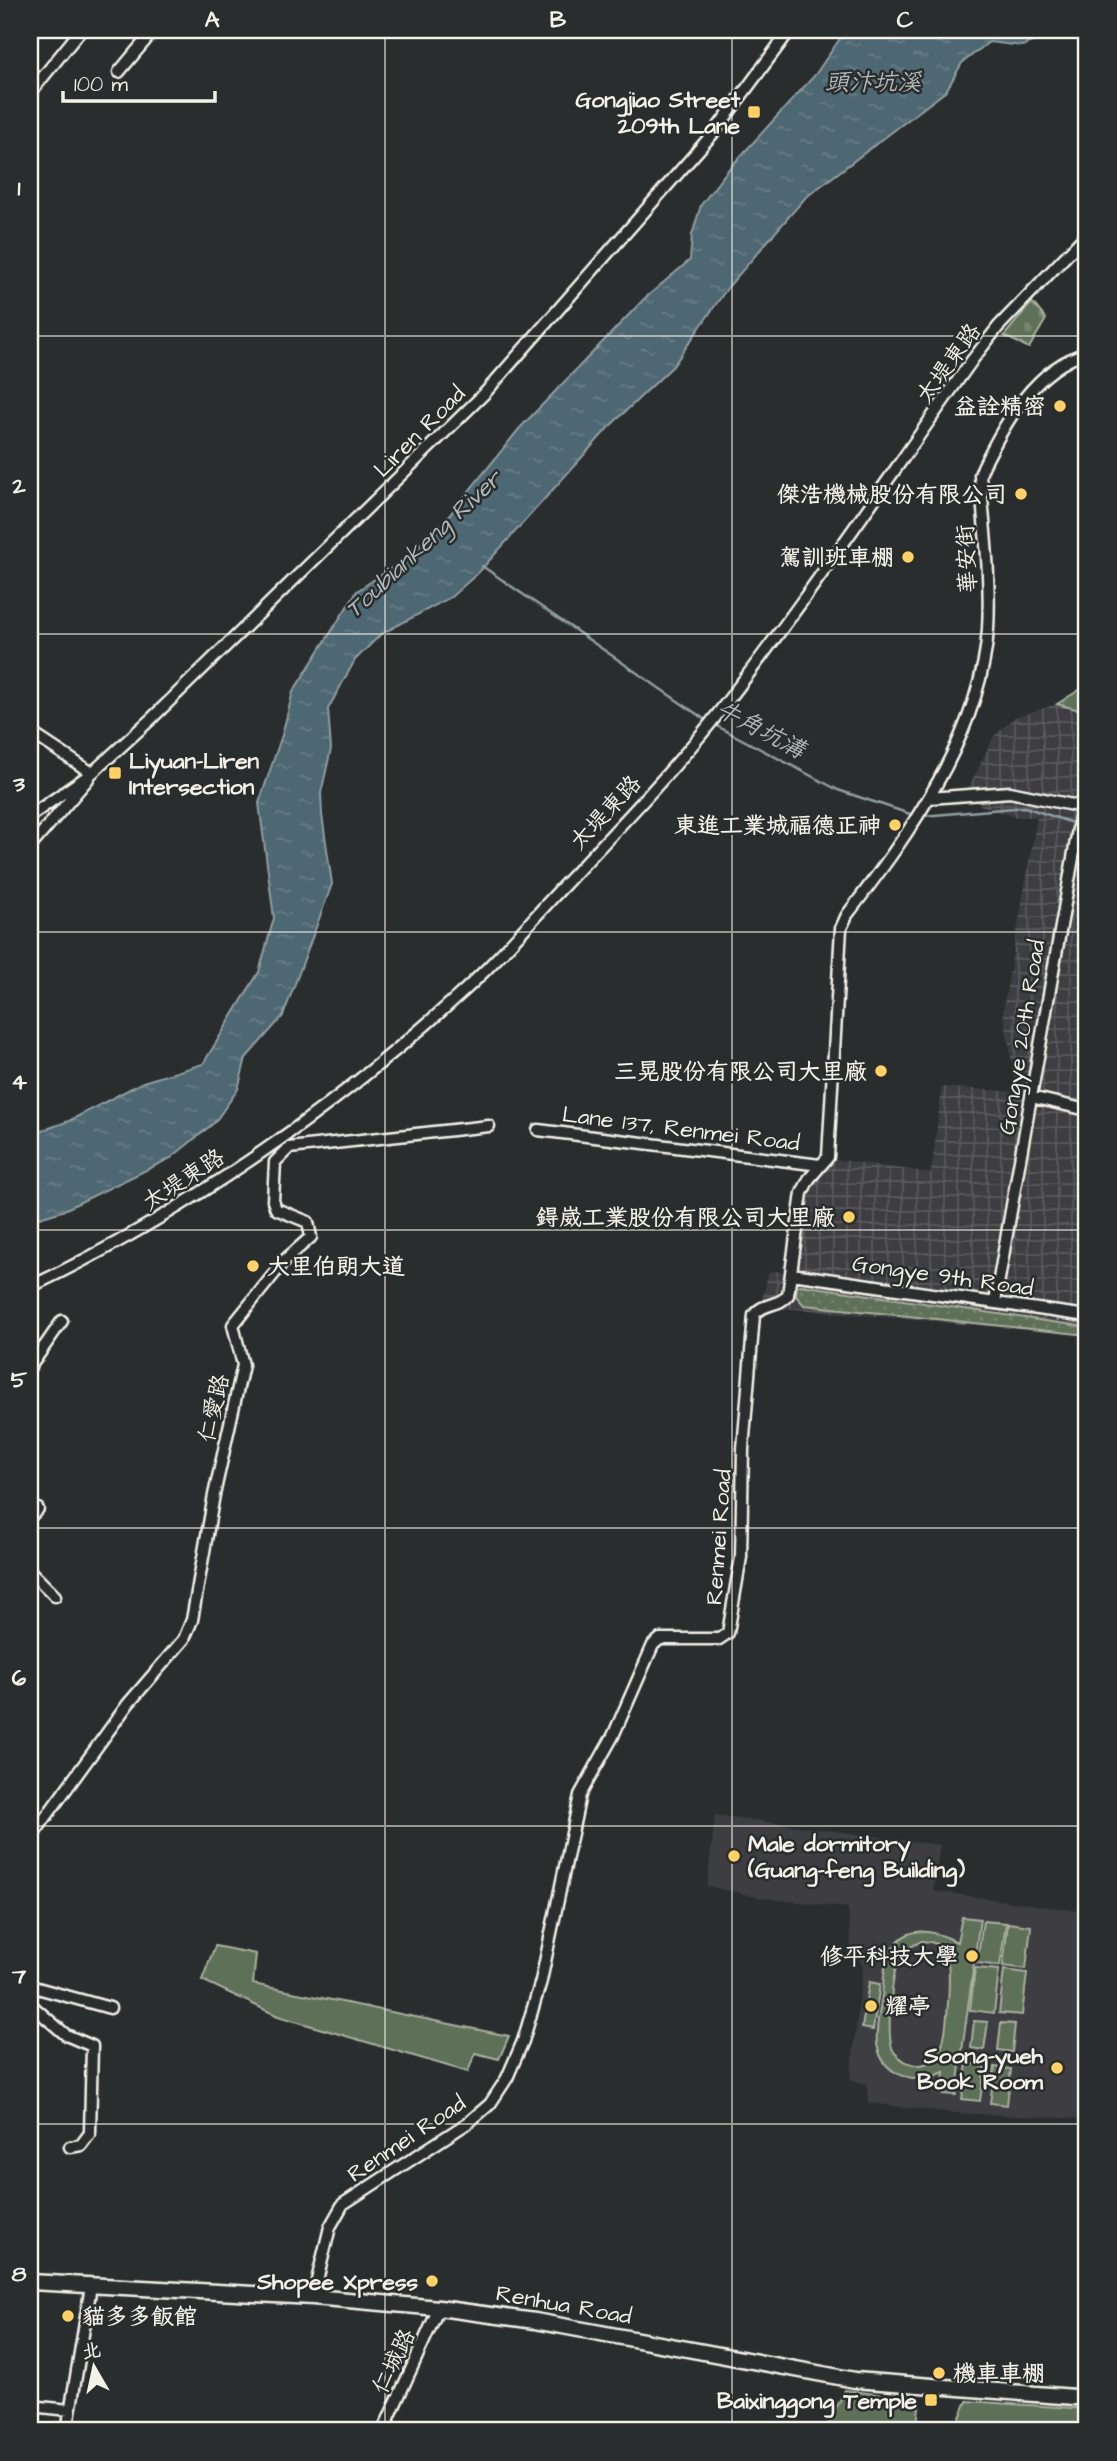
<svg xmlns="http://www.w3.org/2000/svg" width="1117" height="2461" font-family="'Architects Daughter','LXGW WenKai TC',sans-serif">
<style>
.built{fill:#3e3d42}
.industrial{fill:url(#industrial-grid)}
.grass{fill:url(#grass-dots);stroke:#a9b0a0;stroke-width:2}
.forest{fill:url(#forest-crowns);stroke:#a9b0a0;stroke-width:2}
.cemetery{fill:url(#cemetery-stones);stroke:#a9b0a0;stroke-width:2}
.park{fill:#5e6f58;stroke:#a9b0a0;stroke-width:2;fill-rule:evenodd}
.water{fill:url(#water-ripples);stroke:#909ea2;stroke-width:2}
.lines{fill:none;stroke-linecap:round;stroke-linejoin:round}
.stream{stroke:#909ea2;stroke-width:2.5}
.minor-casing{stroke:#f4f1e8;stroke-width:15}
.secondary-casing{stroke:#f4f1e8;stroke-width:19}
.minor{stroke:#2a2d2e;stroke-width:10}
.secondary{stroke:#2a2d2e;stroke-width:14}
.grid{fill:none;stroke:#f4f1e8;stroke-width:2;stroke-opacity:0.55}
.poi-dot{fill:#ffd166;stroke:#2a2d2e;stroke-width:2.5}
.labels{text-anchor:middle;stroke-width:5;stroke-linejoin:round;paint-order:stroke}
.poi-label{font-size:23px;font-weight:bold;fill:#f4f1e8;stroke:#2a2d2e;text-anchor:end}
.street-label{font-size:23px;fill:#f4f1e8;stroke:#2a2d2e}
.water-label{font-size:24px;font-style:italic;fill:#b2bab9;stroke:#2a2d2e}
.neatline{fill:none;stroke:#f4f1e8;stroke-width:2.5}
.grid-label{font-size:23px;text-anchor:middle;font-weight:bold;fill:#f4f1e8}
</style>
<defs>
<pattern id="industrial-grid" width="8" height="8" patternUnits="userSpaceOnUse" patternTransform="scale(1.75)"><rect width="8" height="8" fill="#3e3d42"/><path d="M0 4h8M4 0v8" fill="none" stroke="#5a5a5d"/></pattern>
<pattern id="grass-dots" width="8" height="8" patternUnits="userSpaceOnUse" patternTransform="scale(1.75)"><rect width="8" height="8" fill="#5e6f58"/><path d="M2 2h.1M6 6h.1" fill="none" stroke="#768470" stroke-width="1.8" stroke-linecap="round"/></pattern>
<pattern id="forest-crowns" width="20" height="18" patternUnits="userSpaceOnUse" patternTransform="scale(1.75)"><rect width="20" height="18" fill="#5e6f58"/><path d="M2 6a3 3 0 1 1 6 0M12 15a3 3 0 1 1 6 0" fill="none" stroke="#768470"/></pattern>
<pattern id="cemetery-stones" width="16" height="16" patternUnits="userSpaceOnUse" patternTransform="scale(1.75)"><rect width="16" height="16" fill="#5e6f58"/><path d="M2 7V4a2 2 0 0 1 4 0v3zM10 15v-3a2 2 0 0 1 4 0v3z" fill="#768470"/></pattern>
<pattern id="water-ripples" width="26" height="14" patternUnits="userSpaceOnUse" patternTransform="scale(1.75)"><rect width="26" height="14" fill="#4e6773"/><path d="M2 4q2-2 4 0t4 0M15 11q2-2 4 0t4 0" fill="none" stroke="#687d87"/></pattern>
</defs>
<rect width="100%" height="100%" fill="#2a2d2e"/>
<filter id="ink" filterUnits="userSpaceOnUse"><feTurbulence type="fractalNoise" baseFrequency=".0143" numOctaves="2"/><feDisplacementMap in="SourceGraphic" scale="14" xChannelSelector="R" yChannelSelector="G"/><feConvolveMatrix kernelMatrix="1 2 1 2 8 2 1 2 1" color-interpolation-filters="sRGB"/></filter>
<g filter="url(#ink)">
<!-- built -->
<path class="built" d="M715,1815L940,1845L933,1891L1087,1912V2119L955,2113L869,2103L867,2084L850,2080L863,1967L851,1946L848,1908L757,1897L707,1886Z"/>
<!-- industrial -->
<path class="industrial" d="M1087,685V1335L761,1306L768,1274L772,1271L783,1272L795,1184L801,1183L819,1157L931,1173L942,1087L1017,1092L1003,1010L1037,817H1015L980,805L968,789L994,736L1015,717L1057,704Z"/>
<!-- grass -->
<path class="grass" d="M801,1285L1087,1327V1335L804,1305L796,1296L797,1286Z"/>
<!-- forest -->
<path class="forest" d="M1087,685V712L1057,704Z"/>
<!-- cemetery -->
<path class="cemetery" d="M1032,302L1046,319L1029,348L1004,336Z"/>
<!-- park -->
<path class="park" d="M962,1917L980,1919L956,2095L942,2094L944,2072C917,2085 883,2078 877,2044C875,2029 880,2011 882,1996C884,1984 883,1965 889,1954C905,1923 932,1929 957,1942ZM922,1941C931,1942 940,1943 945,1952C953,1964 947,2034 941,2048C936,2058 928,2066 916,2065C907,2064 900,2059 894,2052C885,2039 892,1978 898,1961C902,1950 912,1946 922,1941Z
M983,1921L1006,1923L1000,1966L977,1963Z
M1008,1923L1031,1926L1026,1969L1003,1966Z
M215,1946L256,1954L253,1984L509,2036L499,2059L475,2053L468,2072L278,2016L202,1980Z
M975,1968L999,1970L994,2013L970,2010Z
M1004,1970L1027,1973L1022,2015L999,2013Z
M869,1982L880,1984L873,2030L862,2028Z
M974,2021L988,2022L984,2050L971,2048Z
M1001,2023L1015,2024L1012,2052L998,2050Z
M967,2063L985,2066L980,2101L962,2099Z
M995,2067L1011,2069L1007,2105L990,2103Z
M845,2390L920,2400L916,2431H825Z
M967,2401L1087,2409V2431H954Z"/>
<!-- water -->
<path class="water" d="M846,30H1062L1022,46L989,42L962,63L946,91L805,198L728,287L673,366L609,427L479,572L451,597L381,634L355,660L328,709L331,749L321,793L322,815L332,884L283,1016L246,1058L238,1089L215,1122L171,1158L62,1211L30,1221V1135L69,1121L143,1082L203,1064L259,972L274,918L259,803L282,735L293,692L357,591L393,567L440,527L519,429L644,299L690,260L692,235L701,205L727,171L815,75Z"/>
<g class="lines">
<!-- stream -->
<path class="stream" d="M482,566L707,721
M713,724L838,790L913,815
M923,816L1025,807L1087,828"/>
<!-- minor casing -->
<g class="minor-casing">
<path id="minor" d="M119,72L154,30
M30,93L81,30
M30,732L92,773
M929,798L1010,792L1087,808
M30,816L92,773L150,720L484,394L716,130L790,30
M30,847L88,779
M1031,1097L1087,1110
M538,1130L820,1165
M792,1274L1087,1316
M30,1287C184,1214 331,1111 457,997C498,961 532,919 569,880C617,829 665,779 709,725C802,607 886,481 973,359L998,327L1087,234
M995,1302L1087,778
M30,1367L62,1321
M30,1517L38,1509
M30,1571L55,1596
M30,1839L128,1704L184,1639L192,1620L214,1495L243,1365L233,1325L286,1259L311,1237L308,1222L276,1209L273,1201L275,1162L289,1148L489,1126
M30,1986L110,2008
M30,2004L66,2035L92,2046L90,2133L81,2145L70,2147
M313,2297L330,2227L343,2204L469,2122L490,2104L507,2078L523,2041L541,1981L580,1795L613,1736L653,1645L660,1639H719L728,1633L741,1557L743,1449L754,1315C763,1302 779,1307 788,1295L802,1193L809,1179L828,1157L841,928L847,915C909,834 981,735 988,629C991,578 984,526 980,475L983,467C1005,422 1036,367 1087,353
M30,2406L70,2410
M67,2431L91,2286
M383,2431L439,2308"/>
</g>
<!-- secondary casing -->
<g class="secondary-casing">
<path id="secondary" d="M30,2282L313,2297L439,2308L535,2321L855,2380L1087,2398"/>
</g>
<!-- minor -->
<use href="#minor" class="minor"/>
<!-- secondary -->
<use href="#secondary" class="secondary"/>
</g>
</g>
<!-- grid -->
<path class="grid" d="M385,30V2431M732,30V2431M30,336H1087M30,634H1087M30,932H1087M30,1230H1087M30,1528H1087M30,1826H1087M30,2124H1087"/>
<!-- markers -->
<g class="poi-dot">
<rect x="747" y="105" width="14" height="14" rx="3.5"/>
<circle cx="1060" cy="406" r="7"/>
<circle cx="1021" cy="494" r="7"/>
<circle cx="908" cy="557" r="7"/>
<rect x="108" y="766" width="14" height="14" rx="3.5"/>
<circle cx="895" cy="825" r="7"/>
<circle cx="881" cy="1071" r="7"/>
<circle cx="849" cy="1217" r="7"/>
<circle cx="253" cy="1266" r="7"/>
<circle cx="734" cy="1856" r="7"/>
<circle cx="972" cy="1956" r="7"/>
<circle cx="871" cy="2006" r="7"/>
<circle cx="1057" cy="2068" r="7"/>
<circle cx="432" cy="2281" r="7"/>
<circle cx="68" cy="2316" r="7"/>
<circle cx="939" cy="2373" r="7"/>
<rect x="924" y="2393" width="14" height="14" rx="3.5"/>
</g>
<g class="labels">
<!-- poi labels -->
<g class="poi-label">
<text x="740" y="107">Gongjiao Street<tspan x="740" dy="26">209th Lane</tspan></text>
<text x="1046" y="414">益詮精密</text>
<text x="1007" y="502">傑浩機械股份有限公司</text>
<text x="894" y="565">駕訓班車棚</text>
<text x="129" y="768" text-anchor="start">Liyuan-Liren<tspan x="129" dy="26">Intersection</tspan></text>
<text x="881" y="833">東進工業城福德正神</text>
<text x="867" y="1079">三晃股份有限公司大里廠</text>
<text x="835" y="1225">鍀崴工業股份有限公司大里廠</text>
<text x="267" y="1274" text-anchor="start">大里伯朗大道</text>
<text x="748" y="1851" text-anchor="start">Male dormitory<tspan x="748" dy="26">(Guang-feng Building)</tspan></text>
<text x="958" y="1964">修平科技大學</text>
<text x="885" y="2014" text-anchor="start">耀亭</text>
<text x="1043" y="2063">Soong-yueh<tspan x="1043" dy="26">Book Room</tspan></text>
<text x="418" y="2289">Shopee Xpress</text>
<text x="82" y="2324" text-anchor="start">貓多多飯館</text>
<text x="953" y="2381" text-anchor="start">機車車棚</text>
<text x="917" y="2408">Baixinggong Temple</text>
</g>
<!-- street labels -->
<g class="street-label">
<text transform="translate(948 363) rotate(-54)" y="8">太堤東路</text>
<text transform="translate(419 431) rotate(-45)" y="8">Liren Road</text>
<text transform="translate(966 559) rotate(-93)" y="8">華安街</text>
<text transform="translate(605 812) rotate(-47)" y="8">太堤東路</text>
<text transform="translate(1021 1037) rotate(-81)" y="8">Gongye 20th Road</text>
<text transform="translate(681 1128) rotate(7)" y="8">Lane 137, Renmei Road</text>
<text transform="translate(183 1179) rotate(-33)" y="8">太堤東路</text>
<text transform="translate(943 1275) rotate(8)" y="8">Gongye 9th Road</text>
<text transform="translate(213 1408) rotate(-77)" y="8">仁愛路</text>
<text transform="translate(718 1537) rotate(-86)" y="8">Renmei Road</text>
<text transform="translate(406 2138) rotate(-34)" y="8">Renmei Road</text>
<text transform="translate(564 2304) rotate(10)" y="8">Renhua Road</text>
<text transform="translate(393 2361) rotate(-64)" y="8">仁城路</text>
</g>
<!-- water labels -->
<g class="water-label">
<text x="873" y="90">頭汴坑溪</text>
<text transform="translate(423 544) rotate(-43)" y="8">Toubiankeng River</text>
<text transform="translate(761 729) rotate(28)" y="8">牛角坑溝</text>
</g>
</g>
<!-- margin -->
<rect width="1117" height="2461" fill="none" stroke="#2a2d2e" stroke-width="77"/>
<!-- north arrow -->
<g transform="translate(94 2367) rotate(351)" stroke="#2a2d2e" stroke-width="5" paint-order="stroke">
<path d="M0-5L12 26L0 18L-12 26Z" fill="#f4f1e8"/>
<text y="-10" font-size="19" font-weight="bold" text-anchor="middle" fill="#f4f1e8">北</text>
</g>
<!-- scale -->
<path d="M63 91v10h152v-10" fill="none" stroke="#f4f1e8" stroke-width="3.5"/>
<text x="74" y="91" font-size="21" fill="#f4f1e8" stroke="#2a2d2e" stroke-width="5" paint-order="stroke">100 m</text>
<rect x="38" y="38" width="1040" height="2384" class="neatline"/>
<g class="grid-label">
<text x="212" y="27">A</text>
<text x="558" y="27">B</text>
<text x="905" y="27">C</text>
<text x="19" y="195">1</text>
<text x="19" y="493">2</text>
<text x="19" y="791">3</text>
<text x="19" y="1089">4</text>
<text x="19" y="1387">5</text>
<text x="19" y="1685">6</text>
<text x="19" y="1983">7</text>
<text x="19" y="2281">8</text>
</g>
</svg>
